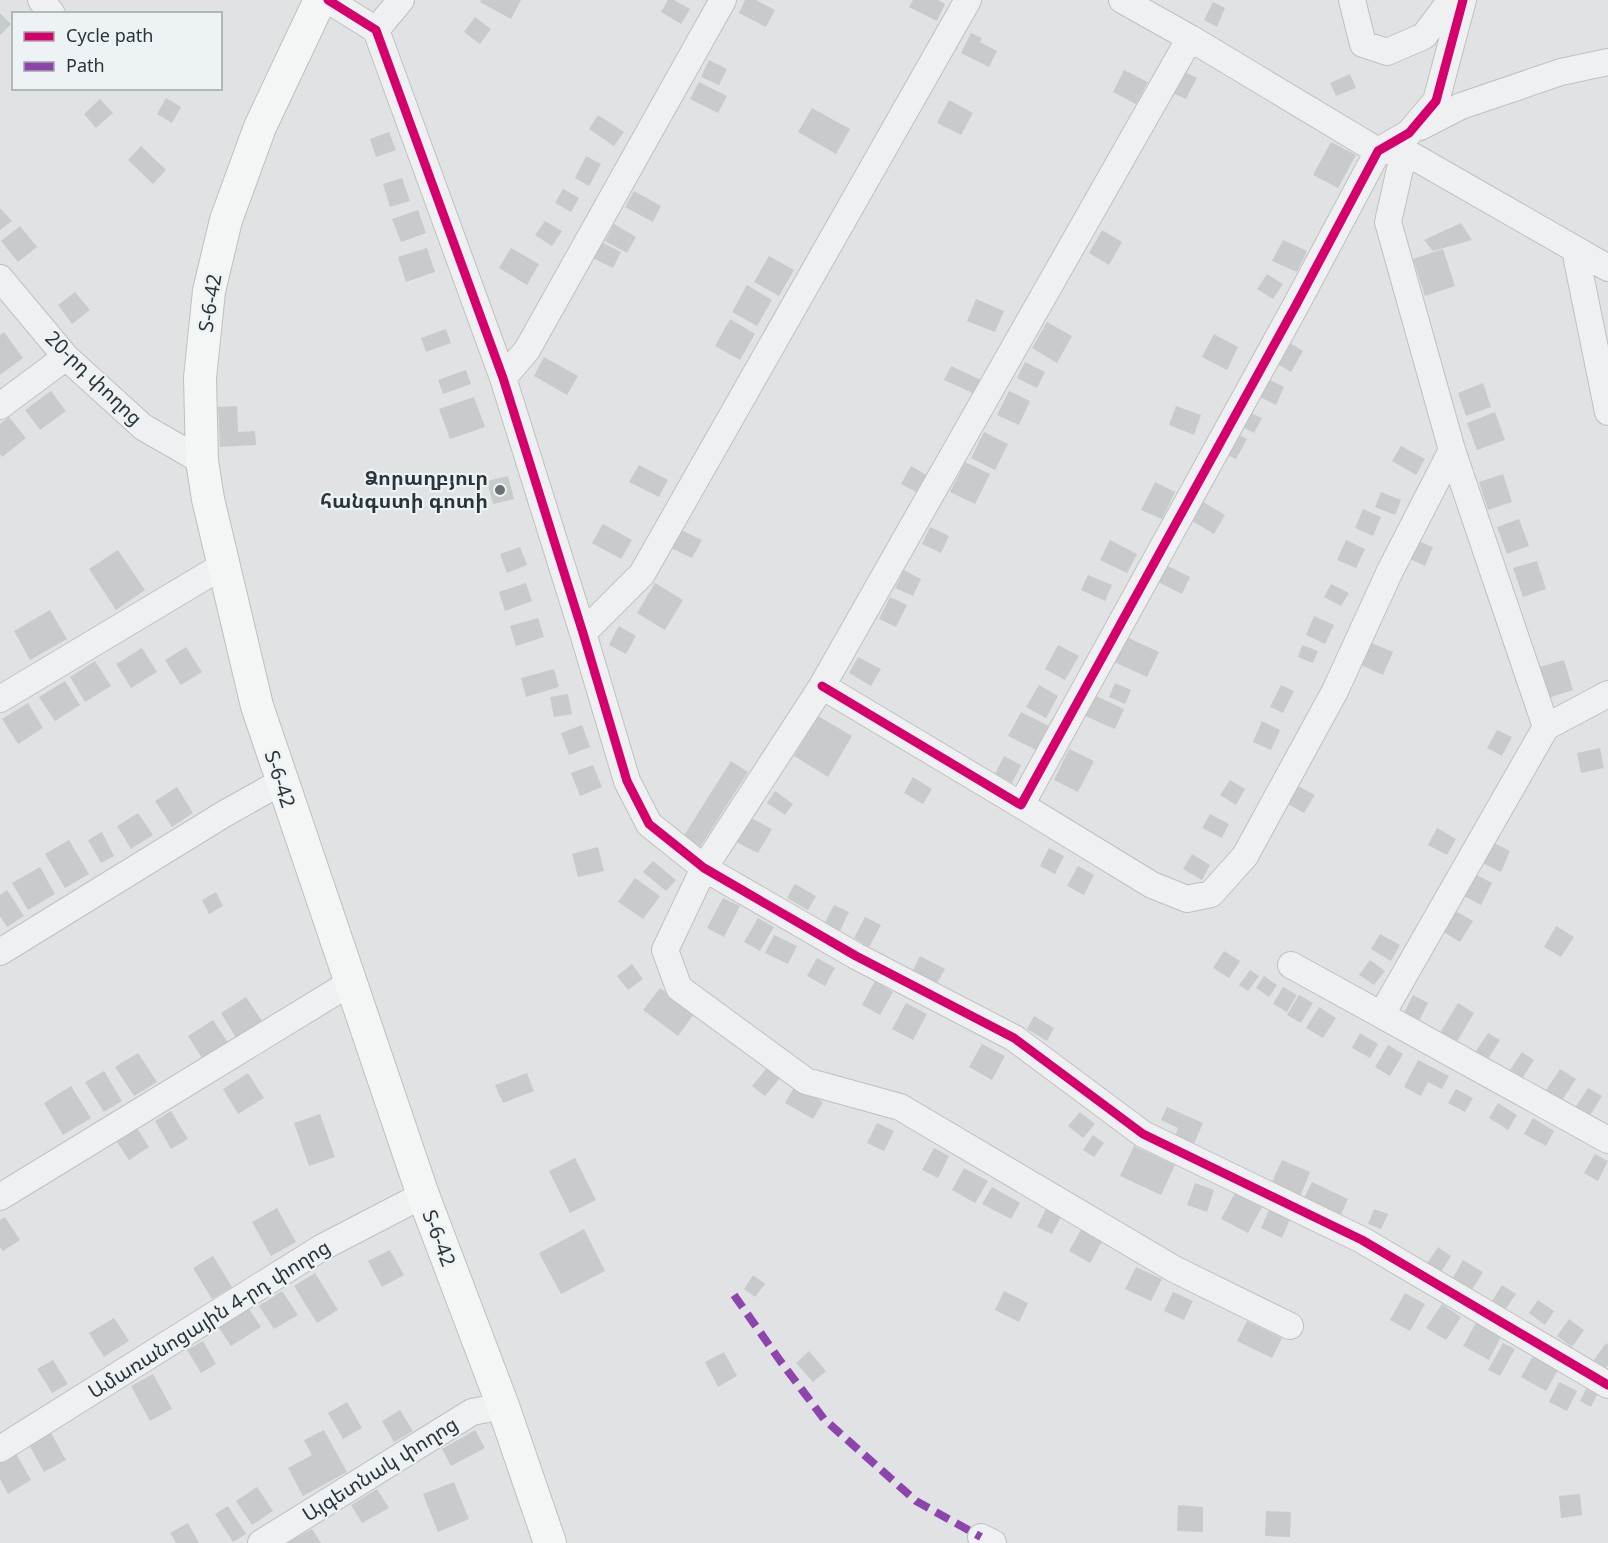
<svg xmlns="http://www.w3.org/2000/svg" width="1608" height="1543" font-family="'Noto Sans','Noto Sans Armenian',sans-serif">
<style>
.building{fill:#c8cbcc}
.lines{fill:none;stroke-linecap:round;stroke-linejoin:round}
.minor-casing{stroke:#bec0c2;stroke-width:28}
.major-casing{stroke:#bdbfc1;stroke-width:34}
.minor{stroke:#eff0f1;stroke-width:26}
.major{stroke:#f4f5f5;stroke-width:32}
.quiet{stroke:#8e44ad;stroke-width:8;stroke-dasharray:15 8;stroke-linecap:butt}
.cycleway-casing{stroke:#edf2f4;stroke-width:13}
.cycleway{stroke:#d6006c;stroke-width:9}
.poi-dot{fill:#697176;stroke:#edf2f4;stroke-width:2}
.labels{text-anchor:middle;stroke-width:4.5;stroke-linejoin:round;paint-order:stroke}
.street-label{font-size:20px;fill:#29343b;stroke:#edf2f4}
.poi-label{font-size:20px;font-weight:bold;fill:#29343b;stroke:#edf2f4;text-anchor:end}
</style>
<rect width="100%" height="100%" fill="#e0e2e4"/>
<!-- building -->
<path class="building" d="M481,0H521L511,19L480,2Z
M668,0H674L690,9L681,24L661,12Z
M745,0H756L775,10L766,27L739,13Z
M913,0H938L945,4L937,21L909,7Z
M1213,2L1225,8L1217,27L1204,20Z
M0,13L11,24L0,35Z
M475,17L491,29L480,44L464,32Z
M971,33L982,38L980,42L997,51L989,67L961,53Z
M709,60L727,69L719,85L701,77Z
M1124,70L1148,82L1136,104L1113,92Z
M1181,70L1197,78L1186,99L1170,92Z
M1350,74L1356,88L1336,96L1330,83Z
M699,82L727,96L718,113L690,99Z
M166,98L181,107L172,123L157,114Z
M100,99L113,113L96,128L84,114Z
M949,100L973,113L961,135L937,123Z
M812,108L850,129L836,154L798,132Z
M598,115L624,132L614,146L589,129Z
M389,132L396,150L376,157L370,139Z
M1331,142L1356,155L1338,188L1313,175Z
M141,146L166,170L153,184L128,160Z
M586,156L601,164L589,186L575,178Z
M402,178L410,201L390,207L383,184Z
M563,189L579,198L571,212L555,203Z
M634,191L661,206L653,222L625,207Z
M0,208L12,221L0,230Z
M418,210L426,233L401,242L392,219Z
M545,221L562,231L552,246L535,235Z
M1461,223L1472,240L1433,251L1424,240Z
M614,224L636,237L627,253L605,241Z
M20,226L37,247L18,262L1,241Z
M1102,230L1122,242L1109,265L1089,253Z
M1283,240L1307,251L1297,272L1272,261Z
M599,241L621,252L613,268L591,257Z
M427,248L435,272L406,282L398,257Z
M511,248L539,264L527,285L499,268Z
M1443,249L1455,286L1425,296L1413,259Z
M769,256L794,270L779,296L754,282Z
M1267,274L1283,284L1273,299L1257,289Z
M747,285L772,300L757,326L732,312Z
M75,292L90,310L72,324L58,305Z
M976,299L1004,311L995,332L967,321Z
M730,319L755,334L740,360L715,346Z
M1047,322L1072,336L1057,363L1032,348Z
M446,329L451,343L426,352L421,338Z
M4,332L23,358L0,375V335Z
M1214,334L1238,347L1227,370L1202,357Z
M1287,341L1303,351L1291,372L1274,362Z
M544,357L578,376L567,395L534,376Z
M1025,362L1045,372L1037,388L1017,378Z
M951,366L983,381L977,395L944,380Z
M466,370L471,384L443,394L438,380Z
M1262,376L1284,387L1276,405L1254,394Z
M1483,383L1491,407L1466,416L1458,393Z
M51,391L66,411L40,430L25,410Z
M1009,391L1030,401L1019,425L997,415Z
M474,397L485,427L450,439L439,409Z
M237,406L238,432L255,431L256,445L220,447L218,407Z
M1176,406L1201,415L1194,435L1169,425Z
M1247,411L1262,418L1254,433L1239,425Z
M1495,412L1505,440L1477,450L1467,423Z
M9,417L26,438L2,457L0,454V424Z
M1232,431L1247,439L1236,459L1221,452Z
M984,432L1008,444L995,470L971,458Z
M1401,446L1425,459L1416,475L1392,461Z
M965,462L990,474L975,504L950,492Z
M639,465L668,480L659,497L629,482Z
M911,466L928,476L918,493L901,484Z
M1503,474L1512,502L1488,510L1479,482Z
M508,476L514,499L493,504L487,481Z
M1155,482L1175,492L1162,519L1141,510Z
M1381,492L1401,500L1395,515L1375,507Z
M1198,499L1225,515L1214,534L1187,518Z
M1363,509L1381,517L1373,536L1355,528Z
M1519,519L1529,546L1507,554L1497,527Z
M603,524L632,540L621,559L592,543Z
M930,527L949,536L941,553L922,544Z
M679,529L702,540L692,558L669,547Z
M1110,540L1137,554L1127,573L1100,560Z
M1346,540L1365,549L1356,568L1337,560Z
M1416,540L1433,547L1425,566L1408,558Z
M520,547L527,565L507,573L500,554Z
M118,550L145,590L116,610L89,569Z
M1537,561L1546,589L1523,597L1513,568Z
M1164,564L1190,577L1182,594L1156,581Z
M904,570L921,579L913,596L895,588Z
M1088,575L1112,585L1105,601L1081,590Z
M526,583L532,601L505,611L499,592Z
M655,583L683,600L665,630L637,613Z
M1331,584L1349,593L1341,606L1324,597Z
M890,597L907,605L896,627L879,619Z
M50,610L67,639L30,660L14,631Z
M1314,616L1334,625L1325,644L1306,635Z
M538,618L544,637L516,646L510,626Z
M619,626L636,636L626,654L609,645Z
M1124,636L1159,652L1147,677L1112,661Z
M1371,643L1393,652L1383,675L1361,665Z
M1058,645L1079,656L1065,680L1045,669Z
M1302,645L1318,651L1313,663L1298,657Z
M186,647L202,672L181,685L165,660Z
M142,648L157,672L131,688L116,664Z
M858,657L881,669L871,686L849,673Z
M1564,660L1573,690L1548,698L1539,667Z
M95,661L111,686L85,702L70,677Z
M554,669L559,687L526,697L521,678Z
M65,681L80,705L55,721L39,697Z
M1115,683L1131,690L1125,704L1109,697Z
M1039,685L1058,696L1046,718L1026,707Z
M1281,685L1294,691L1283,713L1270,707Z
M568,694L572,714L554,717L550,697Z
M1094,695L1124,709L1115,729L1085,716Z
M28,703L43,728L18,744L2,719Z
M1021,712L1049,726L1036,750L1008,736Z
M818,716L852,736L828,777L794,756Z
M1262,721L1280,730L1271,750L1253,742Z
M582,725L590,747L569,755L561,733Z
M1497,730L1512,737L1502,756L1487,748Z
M1600,748L1604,768L1581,773L1577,753Z
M1069,749L1094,761L1078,792L1054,780Z
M1004,756L1021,765L1012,783L995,774Z
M731,761L748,772L700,847L683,837Z
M593,765L602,787L580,796L571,773Z
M913,777L932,789L923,804L904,793Z
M1230,780L1245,789L1236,805L1220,795Z
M1294,784L1315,795L1304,813L1284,802Z
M177,787L193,813L172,827L155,801Z
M775,791L793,804L785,815L767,803Z
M138,813L153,835L131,849L117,826Z
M1210,814L1229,824L1222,838L1202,828Z
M747,816L772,829L758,853L734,841Z
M1437,828L1456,839L1447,855L1428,845Z
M102,832L114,856L101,863L88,840Z
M69,840L89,874L65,888L45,854Z
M1492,842L1510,851L1501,872L1482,863Z
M598,847L604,871L578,877L572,854Z
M1049,848L1064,856L1055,874L1040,866Z
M1192,854L1210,865L1202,880L1183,869Z
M653,861L676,880L666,891L643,872Z
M1078,866L1094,875L1084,895L1067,886Z
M40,867L55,894L28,910L12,883Z
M1473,873L1492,883L1481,905L1462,895Z
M635,878L660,896L643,919L618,902Z
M795,884L816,896L808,910L787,898Z
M7,890L24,916L7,927L0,916V895Z
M216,892L223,906L209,914L202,900Z
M723,898L740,906L724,937L707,928Z
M834,905L849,912L838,935L822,928Z
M1452,909L1473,921L1460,942L1440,930Z
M865,917L881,925L869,947L854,938Z
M758,918L774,927L760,951L744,942Z
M1556,926L1574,937L1561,957L1544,947Z
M1380,934L1400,945L1391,961L1371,949Z
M774,935L797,946L788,964L765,953Z
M1224,951L1240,961L1229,978L1213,968Z
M920,956L945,969L936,985L912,972Z
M817,958L835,968L825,986L807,976Z
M1370,960L1385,971L1374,985L1359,975Z
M632,964L643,979L628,990L617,976Z
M1250,970L1259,976L1248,991L1239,985Z
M1264,976L1277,985L1269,997L1256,988Z
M875,981L893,992L880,1015L862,1005Z
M1283,987L1297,995L1287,1012L1273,1004Z
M660,988L694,1014L678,1036L643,1010Z
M1299,995L1313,1003L1301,1023L1287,1015Z
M1413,995L1428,1003L1419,1021L1404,1013Z
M246,997L262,1021L236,1038L221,1013Z
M906,1003L927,1014L913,1040L892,1029Z
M1458,1003L1474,1013L1456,1043L1440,1033Z
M1319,1007L1336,1018L1323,1038L1306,1028Z
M1034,1016L1054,1028L1047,1041L1027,1029Z
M213,1020L229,1044L203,1060L188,1036Z
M1360,1033L1378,1044L1370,1058L1352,1048Z
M1488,1033L1500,1040L1488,1059L1476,1051Z
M982,1044L1005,1056L992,1080L969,1067Z
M1388,1045L1403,1054L1390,1076L1375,1067Z
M1522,1052L1534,1060L1523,1077L1510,1070Z
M138,1053L157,1082L134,1096L115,1067Z
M1418,1060L1449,1076L1442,1089L1428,1082L1421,1096L1404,1087Z
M767,1068L780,1078L765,1096L752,1086Z
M1560,1069L1576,1079L1561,1102L1545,1092Z
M104,1071L122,1101L104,1112L85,1082Z
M248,1073L264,1098L238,1114L223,1089Z
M527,1073L534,1091L503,1103L495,1085Z
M71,1086L91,1118L63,1135L44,1103Z
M795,1086L823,1102L813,1119L785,1103Z
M1588,1088L1602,1096L1589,1117L1575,1108Z
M1456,1089L1473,1098L1465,1112L1448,1103Z
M1498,1103L1517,1115L1508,1130L1489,1118Z
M1167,1107L1203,1123L1193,1146L1174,1138L1178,1128L1161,1120Z
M171,1111L188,1139L171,1149L155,1121Z
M1080,1112L1095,1124L1083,1138L1068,1126Z
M320,1114L335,1157L309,1166L294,1123Z
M1533,1118L1554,1131L1546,1146L1524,1134Z
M877,1123L894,1131L884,1151L867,1143Z
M137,1128L149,1147L129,1160L117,1142Z
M1093,1135L1104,1143L1094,1157L1083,1150Z
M1134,1146L1175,1165L1161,1195L1120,1176Z
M934,1148L949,1156L938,1178L922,1170Z
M1595,1154L1608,1161L1598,1181L1584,1173Z
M575,1158L596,1200L570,1213L549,1171Z
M1282,1160L1310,1172L1300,1197L1271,1184Z
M964,1168L988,1181L975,1203L952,1190Z
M1312,1182L1348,1199L1340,1217L1303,1200Z
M1195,1183L1214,1190L1207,1212L1187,1205Z
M992,1187L1020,1203L1011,1219L982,1204Z
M1235,1193L1262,1207L1248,1233L1221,1219Z
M1047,1207L1062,1215L1052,1234L1037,1227Z
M277,1208L296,1242L271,1256L252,1222Z
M1374,1209L1388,1214L1381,1229L1368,1224Z
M1269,1210L1290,1219L1282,1238L1261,1228Z
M5,1217L20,1240L3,1251L0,1247V1220Z
M1082,1228L1103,1240L1090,1263L1069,1251Z
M584,1229L605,1271L561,1294L539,1253Z
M1438,1247L1451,1256L1438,1277L1424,1268Z
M390,1250L404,1275L382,1287L368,1261Z
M213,1256L232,1287L212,1299L193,1268Z
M1463,1260L1483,1272L1471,1291L1452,1279Z
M1136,1267L1162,1279L1151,1301L1125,1289Z
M315,1273L338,1310L317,1323L294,1286Z
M753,1275L765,1284L755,1297L744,1289Z
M1502,1285L1516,1294L1505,1310L1492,1301Z
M282,1291L298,1315L274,1329L259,1306Z
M1004,1291L1028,1303L1019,1322L995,1310Z
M1173,1292L1193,1301L1184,1320L1164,1311Z
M1405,1293L1425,1304L1410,1331L1390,1320Z
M1538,1300L1554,1311L1545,1325L1529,1313Z
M1442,1304L1461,1317L1446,1340L1426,1328Z
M247,1306L261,1327L231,1346L217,1325Z
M114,1318L129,1341L104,1357L89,1333Z
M1569,1319L1584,1330L1572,1347L1557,1336Z
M1247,1321L1282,1338L1272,1358L1237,1341Z
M1476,1323L1501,1337L1489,1360L1463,1346Z
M203,1341L216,1364L201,1373L187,1350Z
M1503,1343L1515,1349L1500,1376L1488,1370Z
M1606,1343L1608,1345V1365L1606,1368L1594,1360Z
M809,1351L826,1371L813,1382L796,1363Z
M724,1352L737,1376L718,1387L705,1362Z
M1533,1356L1558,1370L1546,1391L1521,1377Z
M53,1360L68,1384L52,1393L37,1369Z
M153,1374L172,1409L150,1421L131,1386Z
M1559,1382L1577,1391L1567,1411L1549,1402Z
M1588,1385L1599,1391L1591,1407L1580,1401Z
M347,1402L362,1428L343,1439L328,1413Z
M400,1410L413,1431L394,1442L382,1421Z
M324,1430L347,1472L303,1496L288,1468L312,1455L304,1440Z
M475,1430L485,1448L451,1466L442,1449Z
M50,1431L66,1460L44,1472L28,1443Z
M15,1452L31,1480L8,1494L0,1479V1460Z
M454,1482L469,1519L438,1532L423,1494Z
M257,1487L273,1511L252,1525L236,1501Z
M377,1489L389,1508L362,1523L351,1505Z
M1580,1494L1582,1515L1561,1518L1559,1496Z
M1178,1505L1203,1507V1532L1177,1531Z
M228,1506L246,1534L233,1542L215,1514Z
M1266,1511L1291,1512L1290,1537L1265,1536Z
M188,1523L199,1543H176L170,1533Z
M312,1529L321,1543H287Z"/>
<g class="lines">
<!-- minor casing -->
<g class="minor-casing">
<path id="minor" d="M41,0L52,14
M328,0L376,30L503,378L583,633L627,781L649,824L704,868L856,956L1014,1038L1143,1134L1362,1240L1608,1385
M1122,0L1190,38L1378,151H1404L1608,268
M1352,0L1363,44L1387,52L1424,36L1451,0
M376,30L401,0
M1190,38L822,686L704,868L665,950L679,988L806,1081L900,1107L1174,1269L1290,1326
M1420,127L1461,106L1561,72L1608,62
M1404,151L1388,222L1452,450L1546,727
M1575,250L1608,412
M0,278L66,357L143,427L202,461
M503,378L527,350L723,0
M0,406L66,357
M583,633L642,574L968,0
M822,686L1021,805L1296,305L1378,151L1409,133L1436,101L1463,0
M0,699L224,565
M1021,805L1152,885L1187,899L1211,894L1245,856L1335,691L1390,571L1452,450
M0,952L224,814L281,782
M1291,965L1608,1140
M1382,1014L1546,727L1608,694
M0,1197L350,983
M0,1449L321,1248L423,1195
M981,1537L993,1543
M261,1543L472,1412L503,1406"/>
</g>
<!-- major casing -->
<g class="major-casing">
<path id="major" d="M320,0L260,127L226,220L209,291L200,378L202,461L208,499L257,706L423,1195L503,1406L550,1543"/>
</g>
<!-- minor -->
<use href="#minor" class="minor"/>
<!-- major -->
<use href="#major" class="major"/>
<!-- quiet -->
<path class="quiet" d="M734,1295L781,1362L824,1419L916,1501L981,1537"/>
<!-- cycleway casing -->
<g class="cycleway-casing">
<path id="cycleway" d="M328,0L376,30L503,378L583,633L627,781L649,824L704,868L856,956L1014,1038L1143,1134L1362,1240L1608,1385
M822,686L1021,805L1296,305L1378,151L1409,133L1436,101L1463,0"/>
</g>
<!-- cycleway -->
<use href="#cycleway" class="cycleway"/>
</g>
<!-- markers -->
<circle class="poi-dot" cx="500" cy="490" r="6"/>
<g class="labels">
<!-- street labels -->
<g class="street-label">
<text transform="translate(210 303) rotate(-81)" y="7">Տ-6-42</text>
<text transform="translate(94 378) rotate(44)" y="7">20-րդ փողոց</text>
<text transform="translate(280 779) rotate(72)" y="7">Տ-6-42</text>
<text transform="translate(439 1238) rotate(69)" y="7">Տ-6-42</text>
<text transform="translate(209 1319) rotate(-32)" y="7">Ամառանոցային 4-րդ փողոց</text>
<text transform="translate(380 1469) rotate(-32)" y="7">Այգետնակ փողոց</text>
</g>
<!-- poi labels -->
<g class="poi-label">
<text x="488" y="485">Ձորաղբյուր<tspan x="488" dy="23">հանգստի գոտի</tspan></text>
</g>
</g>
<!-- legend -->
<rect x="12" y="12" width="210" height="78" fill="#edf2f4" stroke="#9fa6aa" stroke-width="1.5"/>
<rect x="24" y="32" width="30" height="9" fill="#d6006c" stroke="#9fa6aa" stroke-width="1.5"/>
<text x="66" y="42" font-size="18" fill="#29343b">Cycle path</text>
<rect x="24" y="62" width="30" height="9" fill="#8e44ad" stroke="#9fa6aa" stroke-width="1.5"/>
<text x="66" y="72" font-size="18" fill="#29343b">Path</text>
</svg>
